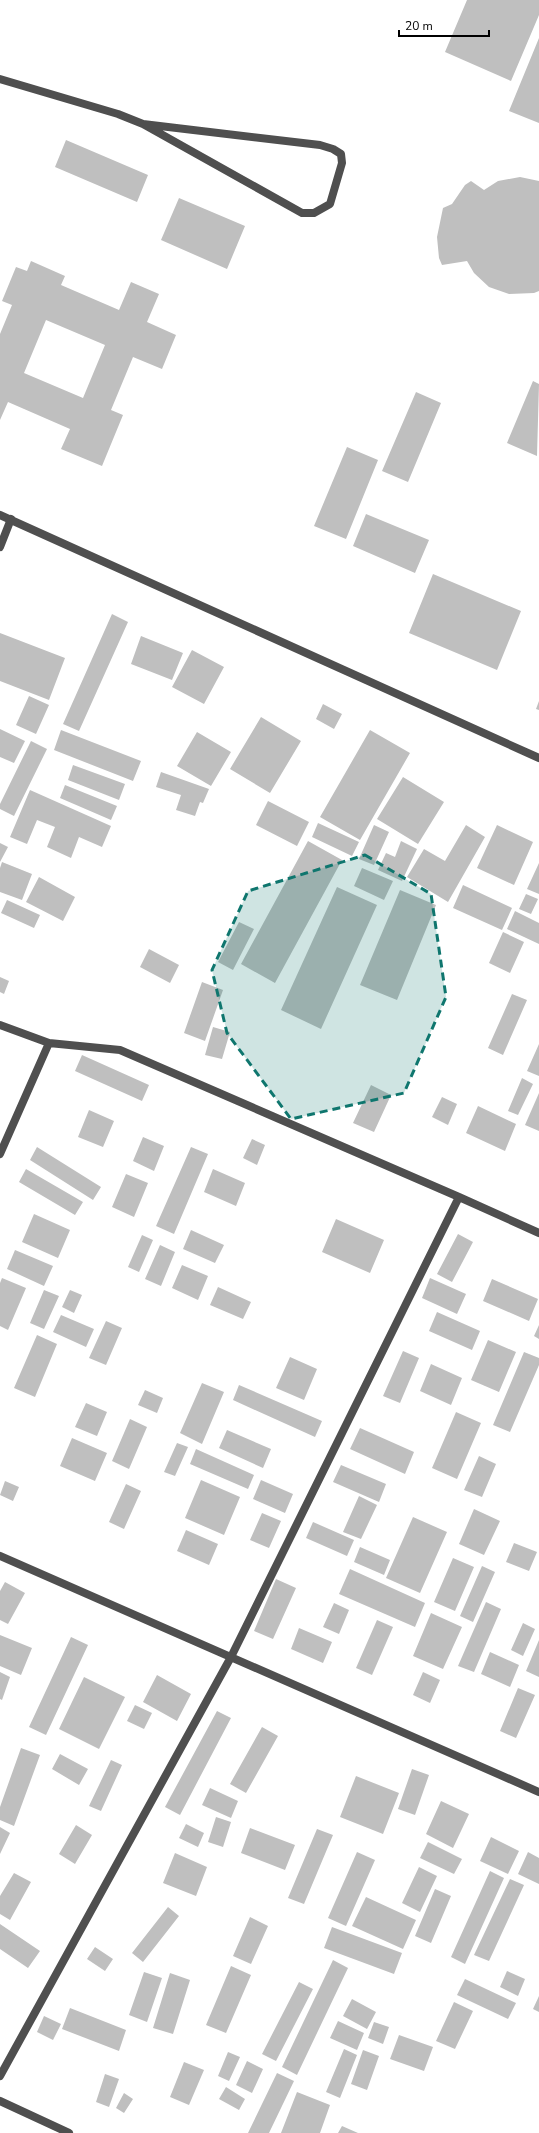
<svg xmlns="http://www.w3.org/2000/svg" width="539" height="2133" font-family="'Nunito Sans',sans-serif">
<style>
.building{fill:#bfbfbf;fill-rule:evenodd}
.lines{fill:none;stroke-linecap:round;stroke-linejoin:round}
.service{stroke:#4f4f4f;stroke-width:8}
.minor{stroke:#4f4f4f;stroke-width:8}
.tertiary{stroke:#4f4f4f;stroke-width:8}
.marked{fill:#0f766e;fill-opacity:0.2;stroke:#0f766e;stroke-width:3;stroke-dasharray:8 5;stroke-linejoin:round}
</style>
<rect width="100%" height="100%" fill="#fff"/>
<!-- building -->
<path class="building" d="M467,0H539V15L511,81L445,52Z
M539,38V123L509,111Z
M66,140L148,175L137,202L55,167Z
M520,177L539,181V291L534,293L509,294L489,287L474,273L467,261L442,265L439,258L437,237L443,208L452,204L465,185L471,181L484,190L498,181Z
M179,198L245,226L227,269L161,240Z
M31,261L65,276L61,285L119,310L131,282L159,294L147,322L176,335L162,369L133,357L111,410L123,415L102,466L61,449L70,429L8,402L0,420V334L12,305L2,301L16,267L27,271ZM46,320L105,345L83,398L24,373Z
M533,381L539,384L537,456L507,443Z
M416,392L441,403L408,482L382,471Z
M347,447L378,460L346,539L314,526Z
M366,514L429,540L415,573L353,546Z
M433,574L521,611L497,670L409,633Z
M112,614L128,622L79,731L63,724Z
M0,633L65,658L49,700L0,681Z
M141,636L183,653L172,680L131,664Z
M192,650L224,667L204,704L172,687Z
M29,696L49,705L36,734L16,725Z
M539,701V710L536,709Z
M323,704L342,714L334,729L316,719Z
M261,717L301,741L270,793L230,769Z
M0,729L25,741L14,763L0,757Z
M61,730L141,761L133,781L54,750Z
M370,730L410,753L360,840L320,817Z
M197,732L231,752L211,786L177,766Z
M31,741L47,749L14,816L0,809V804Z
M73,765L125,784L119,800L68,780Z
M161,772L209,789L203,803L200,802L195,816L176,810L181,795L156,787Z
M403,777L444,802L418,844L377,819Z
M65,785L117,806L111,820L60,798Z
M30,790L111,826L102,847L79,837L71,858L47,847L55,827L37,820L27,844L10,837Z
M268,801L309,822L297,846L256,825Z
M318,823L359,842L352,856L312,837Z
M374,825L389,832L374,865L359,859Z
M466,825L485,837L448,902L407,877L424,849L445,861Z
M497,825L533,842L514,885L477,868Z
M308,841L342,860L275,983L241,964Z
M401,841L417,849L402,881L378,870L386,853L395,857Z
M0,843L8,847L0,862Z
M2,862L32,874L22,900L0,892V868Z
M539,863V894L527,889Z
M362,868L393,881L384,900L354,886Z
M39,877L75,897L63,921L26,902Z
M463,885L512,908L502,930L453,908Z
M337,887L377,905L321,1029L281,1010Z
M400,890L436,905L397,1000L360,985Z
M526,894L538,899L531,914L519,909Z
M7,900L40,915L34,928L1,913Z
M515,911L539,923V944L507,929Z
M239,922L254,929L233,970L218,962Z
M503,932L524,942L510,973L489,963Z
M149,949L179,965L170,983L140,967Z
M0,977L9,981L4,994L0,992Z
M202,982L223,990L205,1041L184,1033Z
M512,994L527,1000L503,1055L488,1048Z
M213,1027L230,1032L222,1059L205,1055Z
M539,1044V1076L527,1071Z
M82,1055L149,1085L142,1101L75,1071Z
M522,1078L533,1084L518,1115L508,1111Z
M371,1085L391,1095L374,1132L353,1123Z
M539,1093V1131L525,1125Z
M442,1097L457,1104L448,1125L432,1117Z
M478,1106L516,1124L505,1151L466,1133Z
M89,1110L114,1121L103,1147L78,1137Z
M143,1137L164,1146L154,1171L133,1161Z
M252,1139L265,1145L257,1165L243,1158Z
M37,1147L101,1187L93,1200L30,1160Z
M191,1147L208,1154L174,1234L156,1226Z
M26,1169L83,1202L75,1215L19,1182Z
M213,1169L245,1183L236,1206L204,1192Z
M126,1174L148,1183L134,1217L112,1207Z
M34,1214L70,1230L58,1258L22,1242Z
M336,1219L384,1240L370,1273L322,1252Z
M191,1230L224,1245L215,1263L183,1249Z
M458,1234L473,1242L452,1282L437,1274Z
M142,1235L153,1240L139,1272L128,1267Z
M160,1245L175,1252L161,1286L145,1279Z
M15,1250L53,1266L44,1286L7,1269Z
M182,1265L208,1276L198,1300L172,1288Z
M2,1278L26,1288L8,1330L0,1326V1283Z
M430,1278L466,1294L457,1314L422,1298Z
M492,1279L538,1299L529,1321L483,1301Z
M218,1287L251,1302L243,1319L210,1305Z
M44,1290L59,1296L44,1329L30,1323Z
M70,1290L82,1295L74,1313L62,1307Z
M437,1312L480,1331L472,1350L429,1331Z
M61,1315L94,1329L86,1347L53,1332Z
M106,1321L122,1328L106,1365L89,1358Z
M539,1325V1339L534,1336Z
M37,1335L57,1344L35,1397L14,1388Z
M488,1340L516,1352L499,1392L471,1380Z
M403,1351L419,1358L400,1403L383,1396Z
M524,1352L539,1358V1365L510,1432L493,1425Z
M290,1357L317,1369L304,1400L276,1388Z
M431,1364L462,1378L451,1405L420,1391Z
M202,1383L224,1392L202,1444L180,1433Z
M239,1385L322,1421L315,1437L233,1400Z
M145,1390L163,1398L157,1413L138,1405Z
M86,1403L107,1412L97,1436L75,1427Z
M456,1412L481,1423L457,1479L432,1468Z
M130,1419L147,1427L129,1469L112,1461Z
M360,1428L414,1452L405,1474L350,1449Z
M227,1430L271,1449L263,1468L219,1448Z
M72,1438L107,1453L95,1481L60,1466Z
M177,1443L188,1447L175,1476L164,1472Z
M196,1449L254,1475L248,1489L190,1464Z
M479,1456L496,1464L482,1497L464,1490Z
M341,1465L386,1484L379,1502L333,1482Z
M201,1480L240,1497L224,1535L185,1518Z
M261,1480L293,1494L285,1513L253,1499Z
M5,1481L19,1487L13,1501L0,1495Z
M126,1484L141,1491L124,1529L109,1522Z
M359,1496L377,1505L361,1539L343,1532Z
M474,1509L500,1521L484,1555L459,1544Z
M262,1513L281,1521L269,1548L250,1540Z
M413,1517L447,1532L420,1593L386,1578Z
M313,1522L354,1540L347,1556L306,1538Z
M186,1530L218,1544L209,1565L177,1551Z
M514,1543L537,1552L529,1571L506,1562Z
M360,1547L390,1560L384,1575L354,1562Z
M453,1558L474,1567L455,1611L434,1602Z
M482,1566L495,1572L473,1622L460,1616Z
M350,1569L425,1603L415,1627L339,1594Z
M276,1579L296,1588L273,1639L254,1631Z
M5,1582L25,1593L8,1624L0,1620V1591Z
M486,1602L501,1609L474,1672L458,1666Z
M334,1603L349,1610L339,1634L323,1627Z
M431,1613L462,1627L443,1669L413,1656Z
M377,1620L393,1627L372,1675L356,1668Z
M523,1623L535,1629L523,1656L511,1650Z
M299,1628L332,1642L323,1663L291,1649Z
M0,1635L32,1648L21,1675L0,1666Z
M71,1637L88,1645L46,1735L29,1727Z
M539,1640V1677L526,1671Z
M490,1652L519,1665L510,1687L481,1674Z
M0,1672L10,1677L2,1700L0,1699Z
M423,1672L440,1680L430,1703L413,1695Z
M157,1675L191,1694L177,1721L143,1702Z
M84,1677L125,1697L99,1749L59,1729Z
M518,1688L535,1695L516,1738L500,1731Z
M135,1705L152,1713L144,1729L127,1721Z
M217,1711L231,1718L180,1815L165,1807Z
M262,1727L278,1736L246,1793L230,1784Z
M21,1748L40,1755L14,1826L0,1820V1807Z
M60,1754L88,1769L79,1785L52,1769Z
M111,1760L122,1765L101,1811L89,1806Z
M412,1769L429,1775L415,1815L398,1809Z
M356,1776L399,1793L383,1834L340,1817Z
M210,1788L238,1801L231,1818L202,1805Z
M441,1801L469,1814L453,1848L426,1834Z
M216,1817L231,1822L223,1847L208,1842Z
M186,1824L204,1833L198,1847L179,1838Z
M76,1825L92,1835L75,1864L59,1854Z
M0,1827L10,1833L0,1854Z
M250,1828L295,1845L285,1870L241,1853Z
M317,1829L333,1835L304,1904L288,1898Z
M491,1837L519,1851L508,1874L480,1861Z
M428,1842L462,1859L454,1874L420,1858Z
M357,1852L375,1860L346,1926L328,1918Z
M528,1852L539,1858V1884L518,1874Z
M175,1853L207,1867L196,1896L163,1883Z
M419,1867L437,1876L420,1912L402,1903Z
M490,1871L504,1878L465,1964L451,1957Z
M14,1873L31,1882L10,1920L0,1914V1896Z
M510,1879L524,1885L489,1961L474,1955Z
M435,1889L451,1896L431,1943L415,1936Z
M366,1897L416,1920L403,1949L352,1926Z
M168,1907L179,1916L143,1962L132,1953Z
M250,1917L268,1926L251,1964L233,1956Z
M0,1924L40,1951L28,1968L0,1949Z
M332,1927L402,1953L394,1974L324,1948Z
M95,1947L113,1959L105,1971L87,1959Z
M333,1960L348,1968L297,2075L282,2067Z
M231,1966L251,1975L226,2033L206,2025Z
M507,1971L525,1979L518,1996L500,1987Z
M144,1972L162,1978L147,2022L129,2015Z
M170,1973L190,1980L173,2034L153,2028Z
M465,1979L516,2003L508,2019L457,1995Z
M299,1982L313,1989L276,2061L262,2054Z
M539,1996V2012L533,2009Z
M352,1999L376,2012L367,2029L343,2016Z
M454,2002L473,2011L455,2049L436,2041Z
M70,2008L126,2030L119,2051L62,2029Z
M44,2016L61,2024L53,2040L37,2032Z
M338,2021L364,2033L357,2050L330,2038Z
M374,2022L389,2027L383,2044L368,2038Z
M399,2035L433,2047L424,2071L390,2059Z
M344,2049L357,2055L340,2098L326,2092Z
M363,2050L379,2056L367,2090L351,2084Z
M228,2052L240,2057L229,2081L218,2076Z
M247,2061L263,2069L252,2093L236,2085Z
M184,2062L204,2070L189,2105L170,2097Z
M277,2073L294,2081L269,2133H248Z
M105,2074L119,2079L109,2107L96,2102Z
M226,2087L245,2099L239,2110L219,2099Z
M297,2092L330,2105L320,2133H281Z
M124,2093L133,2099L124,2113L116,2108Z
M342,2126L358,2133H338Z"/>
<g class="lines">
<!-- service -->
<path class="service" d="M0,79L118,114L143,124L302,213H314L330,204L342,163L341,154L333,149L320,145L143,124"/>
<!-- minor -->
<path class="minor" d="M0,547L11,519
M0,1025L49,1043L120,1050L459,1197L539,1233
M0,1154L49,1043
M0,1556L539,1792
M0,2076L231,1657L459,1197
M0,2101L69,2133"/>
<!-- tertiary -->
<path class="tertiary" d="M0,515L539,758"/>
</g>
<!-- marked area -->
<path class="marked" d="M365,855L431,894L446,997L404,1093L291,1119L227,1033L212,970L248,891Z"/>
<!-- scale -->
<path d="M399 30v6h90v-6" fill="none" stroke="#000000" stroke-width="2"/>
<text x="405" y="30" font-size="12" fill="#000000" stroke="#ffffff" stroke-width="3" paint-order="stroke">20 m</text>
</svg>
